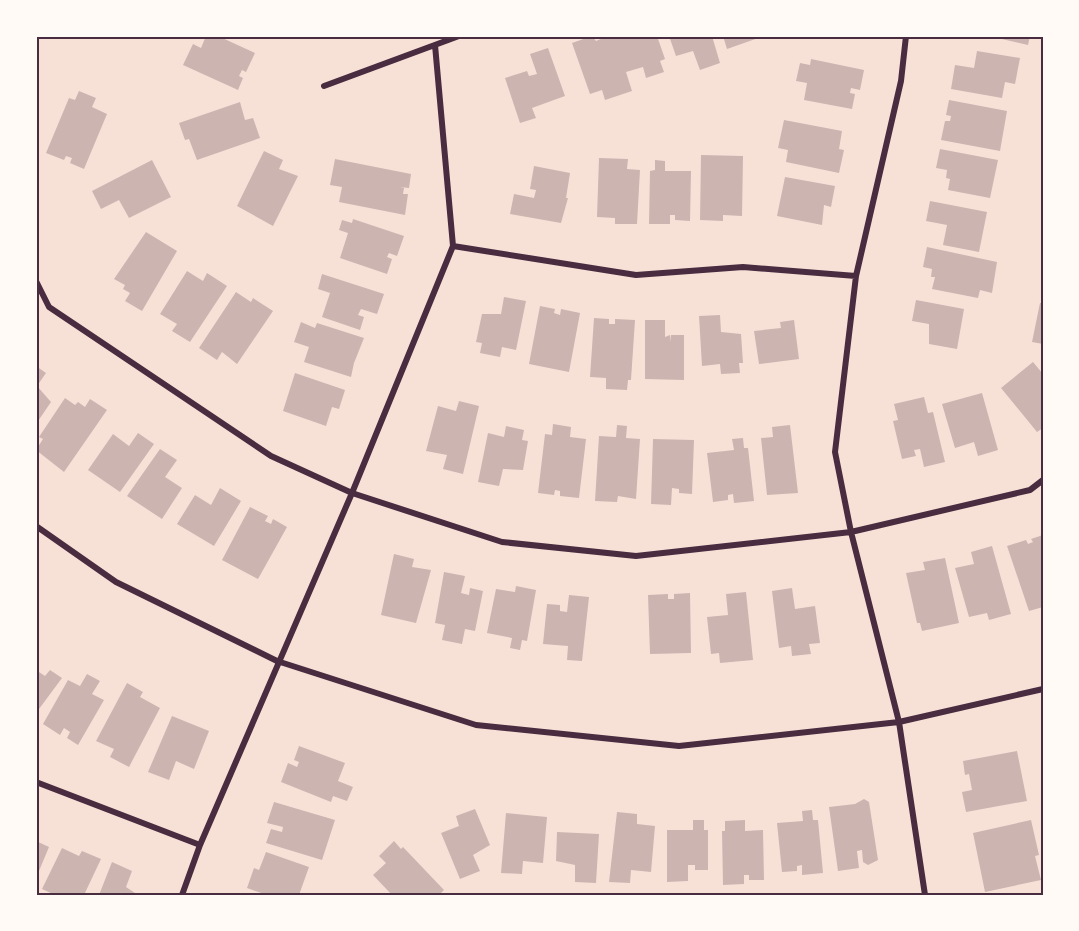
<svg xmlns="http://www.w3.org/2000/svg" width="1079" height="931" font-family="Inter,sans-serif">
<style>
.building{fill:#ccb4b1}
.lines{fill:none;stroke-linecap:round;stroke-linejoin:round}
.minor{stroke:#4a2c40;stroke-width:6}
.neatline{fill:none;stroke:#4a2c40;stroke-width:2}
</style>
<rect width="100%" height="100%" fill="#f7e1d7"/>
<!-- building -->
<path class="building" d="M206,36H218L255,53L246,72L242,70L239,76L243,78L238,90L183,65L193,44L201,48Z
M592,36L596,41L608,36H657L665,59L660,61L664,72L646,78L643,67L626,72L632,91L605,100L602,90L590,94L572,43Z
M669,36H712L720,63L700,70L693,51L676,56Z
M723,36H764L727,49Z
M989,36H1030L1028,45Z
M548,48L565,96L532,108L536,118L520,123L505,78L527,71L529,76L537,74L530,54Z
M977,51L1020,58L1015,84L1005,82L1002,98L951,89L955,65L974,68Z
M811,59L864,70L860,90L851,88L850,93L855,94L852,109L804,100L807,83L796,81L800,63L810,65Z
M79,91L96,98L92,107L107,114L84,169L70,163L72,158L66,156L64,160L46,153L69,98L75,100Z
M949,100L1007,111L1000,151L941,140L945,121H950L951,116L946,115Z
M240,102L245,120L253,118L260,138L197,160L189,139L185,140L179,123Z
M784,120L842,131L839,149L844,150L839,173L786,162L788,150L778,148Z
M940,149L998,160L990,198L948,190L950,179L946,178L947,170L936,168Z
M264,151L283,160L279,169L298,176L273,226L237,206Z
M701,155L743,156L742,216L723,215V221L700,220Z
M599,158L628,159L627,169L640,170L637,224H615V218L597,217Z
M335,159L411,174L409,188L400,187L404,188L403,194H408L405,215L339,202L342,187L330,185Z
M152,160L171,197L129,218L119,200L101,209L92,191Z
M655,160L665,161V171H691L690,221L675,220V215H670V224H649L650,171L655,170Z
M534,166L570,173L566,198H568L561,223L510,214L514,194L534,198L536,190L530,189Z
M785,177L835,186L831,207L824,205L822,225L777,216Z
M930,201L987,212L979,252L943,245L947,225L926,221Z
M353,219L404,236L397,256L389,253L387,257L392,259L387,274L340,258L348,233L339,230L342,220L352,223Z
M146,232L177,251L142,311L125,301L130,293L123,289L125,285L114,279Z
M927,247L997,262L992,293L980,290L978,298L932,289L935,277H931L932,269L923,267Z
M187,271L203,281L207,273L227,286L190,342L172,331L177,324L160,314Z
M322,274L384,294L377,314L361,309L358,315L364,317L360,330L322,317L330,293L318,289Z
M236,292L251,302L253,298L273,311L237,364L222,352L217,360L199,348Z
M504,297L526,301L516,350L502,347L500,357L480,353L482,343L476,342L482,314H501Z
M916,300L964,309L957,349L929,344V324L912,321Z
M1040,303H1043V344L1032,342Z
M540,306L555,309L554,313L560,315L561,309L580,313L569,372L529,364Z
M720,315L721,332L741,334L743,363H739L740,373L721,374L720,364L702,366L699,316Z
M594,318L609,319V324H615V319L635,320L631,380H628L627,390L606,389V378L590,377Z
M645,320H665V337L670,335L671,342V335H684V380L645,379Z
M794,320L799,359L759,364L754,331L781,328L780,322Z
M301,322L315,328L317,323L364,338L354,363L351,377L304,362L309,347L294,342Z
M1033,362L1043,374V428L1037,432L1001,388Z
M36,366L46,373L37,386L51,402L36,424Z
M295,373L345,390L339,409L332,407L326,426L283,411Z
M982,393L998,450L978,456L974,442L955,448L942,404Z
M924,397L928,413L933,412L945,462L924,467L920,449L914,450L916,456L902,459L893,421L898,420L894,404Z
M65,398L75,405L78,402L85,407L90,399L107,410L64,472L36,450L43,439L39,437Z
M459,401L479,406L463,474L443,469L447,455L426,451L438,406L456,411Z
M553,424L571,427L570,437L586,439L579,498L560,496V491L555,490L554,495L538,493L545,434L552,435Z
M617,425L627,426L626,438L640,439L636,499L618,496L617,502L595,501L599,436L616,437Z
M790,425L798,493L767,495L761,438L773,437L772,427Z
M506,426L524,430L522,440L528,441L523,470L503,469L499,486L478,482L488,433L504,437Z
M138,433L154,444L120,492L88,470L113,434L129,446Z
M743,438L744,448H748L754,501L734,503L733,494L728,495V500L713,502L707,453L734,450L732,439Z
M653,439L694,440L692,494L679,493V489L672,488L671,505L651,504Z
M160,449L177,460L165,477L182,488L162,519L127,496Z
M220,488L241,501L214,546L177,524L195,495L211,505Z
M250,507L268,516L265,521L271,524L273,519L287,527L258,579L222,560Z
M1043,535V607L1029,611L1007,546L1026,540L1028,544L1033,542L1031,539Z
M992,546L1011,614L989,620L987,613L969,617L955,568L974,564L971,552Z
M394,554L414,559L412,567L431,570L416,623L381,615Z
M945,558L959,623L922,631L920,623H917L906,573L925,570L923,562Z
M444,572L465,576L461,593L469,595L470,588L483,591L475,631L465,629L462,644L442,640L445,625L435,623Z
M516,586L536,590L527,641L522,640L520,650L510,648L512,638L487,633L496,589L515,592Z
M792,588L795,609L815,606L820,643L809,644L811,654L792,656L791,646L779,648L772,591Z
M746,592L753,660L720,663L719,653L711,654L707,617L728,615L726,594Z
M690,593L691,653L650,654L648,595L668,594V599H674V594Z
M569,595L589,597L582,661L567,660L568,646L543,644L547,604L560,605V611L567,612Z
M36,670L45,676L50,670L62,678L36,713Z
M87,674L100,681L92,694L104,700L78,745L67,738L70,732L64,728L60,735L43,724L68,680L80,686Z
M127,683L143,692L140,697L160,708L129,767L110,757L114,749L96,741Z
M172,716L209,731L194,769L176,761L169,780L148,772Z
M299,746L345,763L338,781L353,787L347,801L333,796L331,802L281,782L288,763L297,767L299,762L294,760Z
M1017,751L1027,801L966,812L962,792L972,790L969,774L965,775L963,761Z
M864,799L869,802L878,860L868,865L863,862L862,850L857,851L859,868L838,871L829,807L855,804Z
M274,802L335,820L322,860L266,843L271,829L282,832L283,827L267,823Z
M475,809L490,845L473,855L480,871L460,879L441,833L459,826L456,816Z
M812,810L813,820H818L823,873L802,875V865L797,866V871L782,872L777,823L803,821L802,811Z
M617,812L637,814V824L655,826L651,872L631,870L630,883L609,882Z
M506,813L547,817L543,863L523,861L522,874L501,873Z
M693,820H704V830H708V870H695V865H688V881L667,882V830H693Z
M745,820V831L763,830L764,880H749V875H744V884L723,885L722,831H725V821Z
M1031,820L1039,855L1035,856L1041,880L985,892L973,833Z
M557,832L599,834L596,883L575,882V865L556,861Z
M36,841L49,847L36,878Z
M394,841L401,849L403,847L444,890L439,895H392L373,875L386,863L379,856Z
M62,848L79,856L82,851L101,859L84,895H55L42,889Z
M266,852L309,867L299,895H267L247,888L254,868L259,870Z
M112,862L132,871L126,887L138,895H99Z"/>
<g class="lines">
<!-- minor -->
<path class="minor" d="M906,36L901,81L856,276L835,452L851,532L899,722L925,895
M324,86L459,36
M453,246L636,275L743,267L856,276
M36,281L49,307L271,456L352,493L502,542L636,556L851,532L1030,490L1043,480
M36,526L116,582L277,661L476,725L679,746L899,722L1043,689
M36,782L200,845
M182,895L200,845L352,493L453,246L435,45"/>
</g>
<!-- border -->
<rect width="1079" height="931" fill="none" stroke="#fffaf5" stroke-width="75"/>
<rect x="38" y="38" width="1004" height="856" class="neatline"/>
</svg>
